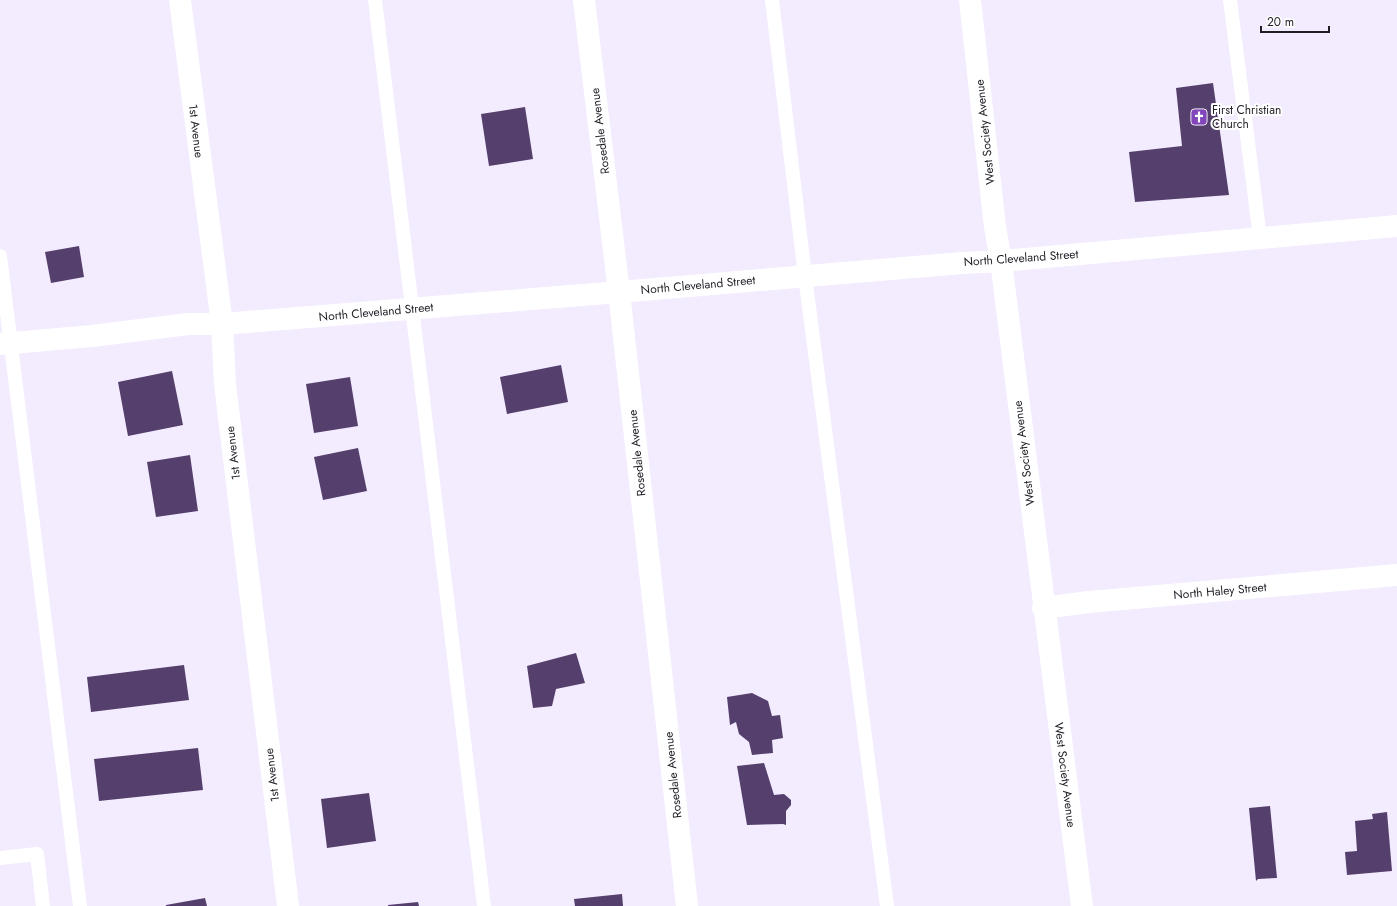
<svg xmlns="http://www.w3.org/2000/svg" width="1397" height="906" font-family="Jost,sans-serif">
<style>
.building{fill:#543f6d}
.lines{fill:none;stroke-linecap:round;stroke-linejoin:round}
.lane{stroke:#fff;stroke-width:14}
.street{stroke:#fff;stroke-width:22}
.secondary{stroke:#fff;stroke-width:22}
.labels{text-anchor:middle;stroke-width:4;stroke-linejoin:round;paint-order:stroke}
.poi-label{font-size:12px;fill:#201d25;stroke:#fff;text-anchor:start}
.street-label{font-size:12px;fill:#201d25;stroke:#fff}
</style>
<rect width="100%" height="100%" fill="#f3ebfe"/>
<!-- building -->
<path class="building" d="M1213,83L1229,195L1135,202L1129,152L1182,146L1176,88Z
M525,107L533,159L489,166L481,114Z
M79,246L84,277L51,283L45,252Z
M561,365L568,402L507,414L500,377Z
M172,371L183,425L128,436L118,382Z
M350,377L358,426L314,433L306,384Z
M358,448L367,491L323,500L314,457Z
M190,455L198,511L156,517L147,462Z
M576,653L585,683L556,689L552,706L533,708L527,666Z
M184,665L189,700L91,712L87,677Z
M752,693L768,701L772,716L780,715L783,738L772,740L773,753L752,755L749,742L739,734L736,722L730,725L727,697Z
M198,748L203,790L99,801L94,759Z
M764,763L774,795L784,794L791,800V805L786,811V825L783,824L747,825L737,766Z
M369,793L376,841L327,848L321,799Z
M1270,806L1277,878L1258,879L1256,881L1249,808Z
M1387,812L1392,871L1347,875L1345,852L1357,851L1355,821L1373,819L1372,814Z
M622,894L623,906H575L574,899Z
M205,898L207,906H166V905Z
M418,902L419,906H388V905Z"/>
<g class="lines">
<!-- lane -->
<path class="lane" d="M375,0L484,906
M772,0L805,276L887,906
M1230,0L1260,238
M0,256L80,906
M0,858L37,854L43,906"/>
<!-- street -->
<path class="street" d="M180,0L222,324L225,384L288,906
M584,0L619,292L687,906
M0,344L92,336L188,324H222L619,292L962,263L1001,261L1397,226
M1043,608L1089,602L1397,575"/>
<!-- secondary -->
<path class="secondary" d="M970,0L995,227L1001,261L1082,906"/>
</g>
<!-- icons -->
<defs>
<g id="church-square" transform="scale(0.9)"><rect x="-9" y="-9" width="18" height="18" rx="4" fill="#8246bb" stroke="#fff"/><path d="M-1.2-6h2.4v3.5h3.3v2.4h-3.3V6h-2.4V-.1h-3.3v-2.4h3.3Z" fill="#fff"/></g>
</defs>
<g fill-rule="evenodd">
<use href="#church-square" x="1199" y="117"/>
</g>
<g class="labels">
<!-- poi labels -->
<g class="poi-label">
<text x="1212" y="114">First Christian<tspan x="1212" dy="14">Church</tspan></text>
</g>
<!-- street labels -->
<g class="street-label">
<text transform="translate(196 131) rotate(83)" y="4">1st Avenue</text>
<text transform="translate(600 131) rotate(-97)" y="4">Rosedale Avenue</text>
<text transform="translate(985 132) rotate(-96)" y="4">West Society Avenue</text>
<text transform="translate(1021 258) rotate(-4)" y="4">North Cleveland Street</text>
<text transform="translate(698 285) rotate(-5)" y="4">North Cleveland Street</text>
<text transform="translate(376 312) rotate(-5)" y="4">North Cleveland Street</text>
<text transform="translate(233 453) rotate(-97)" y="4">1st Avenue</text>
<text transform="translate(637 453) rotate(-96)" y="4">Rosedale Avenue</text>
<text transform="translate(1024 453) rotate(-97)" y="4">West Society Avenue</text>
<text transform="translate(1220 591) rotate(-5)" y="4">North Haley Street</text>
<text transform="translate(272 775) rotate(-97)" y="4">1st Avenue</text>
<text transform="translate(673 775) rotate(-96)" y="4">Rosedale Avenue</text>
<text transform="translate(1065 775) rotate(83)" y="4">West Society Avenue</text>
</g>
</g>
<!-- scale -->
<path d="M1261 26v6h68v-6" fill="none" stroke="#201d25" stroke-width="2"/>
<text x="1267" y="26" font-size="12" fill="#201d25" stroke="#ffffff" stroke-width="3" paint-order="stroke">20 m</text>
</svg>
